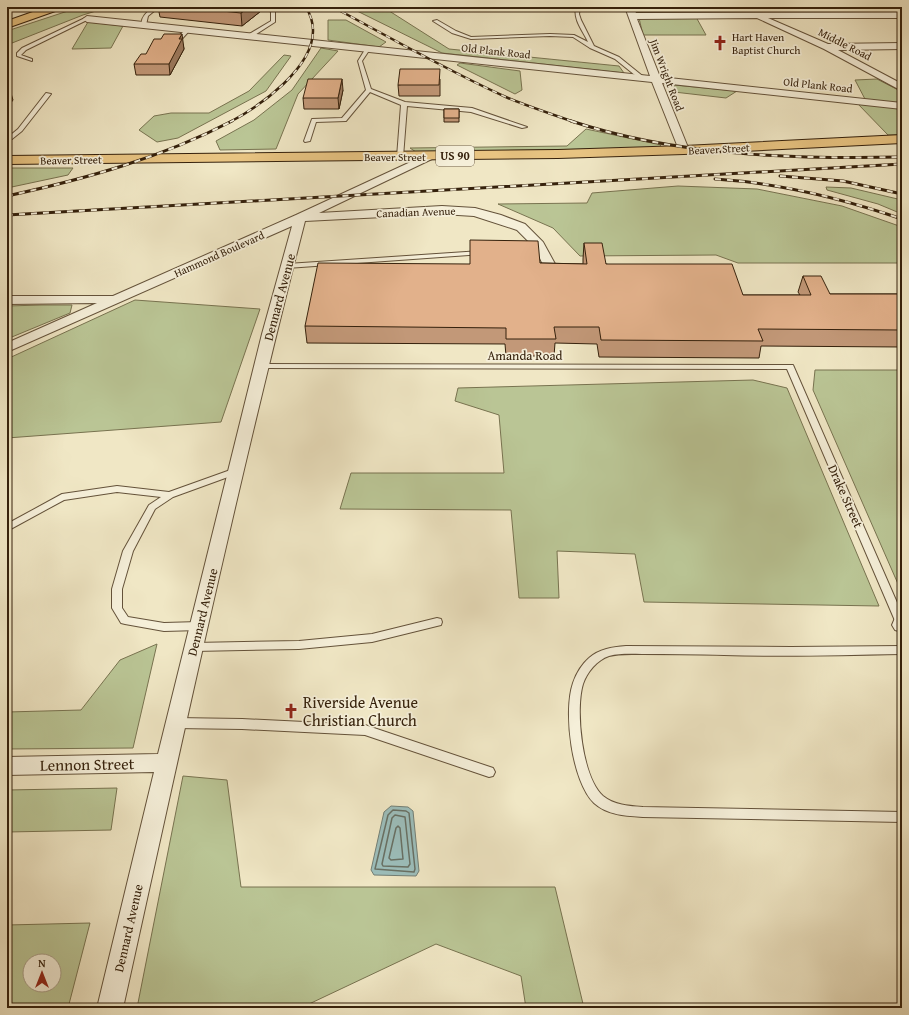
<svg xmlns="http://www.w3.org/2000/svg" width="909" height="1015" font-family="'Gentium Book Plus',serif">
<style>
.green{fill:#bac595;stroke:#787350;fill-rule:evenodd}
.water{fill:#9cbebb;stroke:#737f75}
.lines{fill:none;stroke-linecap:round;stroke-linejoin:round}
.shore{stroke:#687064;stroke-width:1.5}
.lane-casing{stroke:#64523a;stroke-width:2}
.street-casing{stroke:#64523a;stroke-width:2}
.primary-casing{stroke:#35210c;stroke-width:2}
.highway-casing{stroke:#35210c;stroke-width:2}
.lane{fill:#f5efd9;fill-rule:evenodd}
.street{fill:#f5efd9;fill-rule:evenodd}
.primary{fill:#e8c482;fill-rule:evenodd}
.highway{fill:#e8c482;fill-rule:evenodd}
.rail-far1-casing{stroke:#35210c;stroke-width:2.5}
.rail-casing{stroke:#35210c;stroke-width:3}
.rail-far1{stroke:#f5efd9;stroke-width:1.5;stroke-dasharray:5;stroke-linecap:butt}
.rail{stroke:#f5efd9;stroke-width:2;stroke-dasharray:6;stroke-linecap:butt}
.wall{fill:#c29878;stroke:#35210c}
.shaded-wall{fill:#9e7c61;stroke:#35210c}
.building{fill:#e2b18b;stroke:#35210c}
.labels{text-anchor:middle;stroke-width:3.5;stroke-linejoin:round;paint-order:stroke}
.far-poi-label{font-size:11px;fill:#35210c;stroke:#f5efd9;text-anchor:start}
.far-street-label{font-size:11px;fill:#35210c;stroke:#f5efd9}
.shield{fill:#f5efd9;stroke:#6f5f4a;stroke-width:1}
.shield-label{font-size:12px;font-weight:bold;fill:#35210c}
.street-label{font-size:13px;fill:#35210c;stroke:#f5efd9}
.near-poi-label{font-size:16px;fill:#35210c;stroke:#f5efd9;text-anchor:start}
.near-street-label{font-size:16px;fill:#35210c;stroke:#f5efd9}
</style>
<rect width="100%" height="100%" fill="#f0e7c5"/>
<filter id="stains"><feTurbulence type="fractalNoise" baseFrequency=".005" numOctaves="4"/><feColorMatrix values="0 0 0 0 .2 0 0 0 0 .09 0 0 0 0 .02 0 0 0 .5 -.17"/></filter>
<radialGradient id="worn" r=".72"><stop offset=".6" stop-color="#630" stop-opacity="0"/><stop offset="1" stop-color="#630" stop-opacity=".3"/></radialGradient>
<!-- green -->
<path class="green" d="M80,7H109L83,15L7,45V31Z
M349,7H383L449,49L619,66L624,73L442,53Z
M849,7H902V12H854Z
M696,17L706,35H643L639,18Z
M328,20H346L386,42L379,47L328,40Z
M88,22L123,26L111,48L72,49Z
M321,48L338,51L298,94L276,149L220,150L216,141L254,120L292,90Z
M284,55L291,56L266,91L178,138L157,142L139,130L154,116L171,113H209L249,91Z
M460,63L520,71L522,90L515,94L457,65Z
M877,79L902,92V105L866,101L855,80Z
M674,85L737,91L726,98L674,92Z
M857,103L902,108V135H888Z
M586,129L661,145L658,148L416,152L410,148L567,146Z
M7,168H73L68,175L7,188Z
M678,186L757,189L842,206L902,227V263H738L716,255L580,256L553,228L498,204L587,203L592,193Z
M826,187L851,188L902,200V214L878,204L827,190Z
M135,300L260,309L221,422L7,438V359Z
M42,305H72L70,313L7,339V306Z
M815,370H902V593L813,390Z
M753,380L787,388L879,606L644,602L635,554L557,551L559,598H519L511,510L340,509L351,473H504L499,415L455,401L458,388Z
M157,644L133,748L7,749V712L81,710L120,660Z
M183,776L227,780L241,887H555L584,1008H526L521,976L436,944L309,1004L308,1008H137Z
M117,788L111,830L7,832V790Z
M90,923L68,1008H7V925ZM30,961H54V985H30Z"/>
<!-- water -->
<path class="water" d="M391,806L408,807L413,811L419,871L416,876L374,875L371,870L384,812Z"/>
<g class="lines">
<!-- shore -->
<path class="shore" d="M393,810L406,811L409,813L415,869L414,872L375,869L388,815Z
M395,815L405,817L410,864L408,867L383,866L382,864L392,818Z
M398,826L400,828L403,859L391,860L389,858L396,828Z"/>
<!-- lane casing -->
<g class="lane-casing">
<path id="lane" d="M154,7H159L148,16L146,25L142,26C140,17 147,12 154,7Z
M265,7H270L275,10V22L250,38H246V36L271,21V12Z
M576,7H580L579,14L581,20L594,46L619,57L645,78V80H641L615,59L590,48L573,37L550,36L471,39L452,33L433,21L437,20L456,31L471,37L550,34L574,35L588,42C583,31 573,20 576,7Z
M85,18L89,19L26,50L21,55L32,59V61L17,56V53L22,48Z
M186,29L190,30L180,41H176V39Z
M366,48L370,49L362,61L371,89L405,102L472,108L527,127L522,128L471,112L407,106L403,157L400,159L397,157L401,105L370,92L346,121L316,122L310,141L305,142L304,141L312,119L342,118L366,90L358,61Z
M46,93L51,94L22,131L7,143V138L18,129Z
M481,251L484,253L483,254L287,268L284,266L287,264Z
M258,364L793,365L902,614V627L897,626L896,623L787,369L261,368L257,366Z
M236,468L240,471L239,473L173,497L155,509L133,551L122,589V608L128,617L164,623L199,622L203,623L204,626L203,629L199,630L164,631L125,624L121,623L112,608V589L123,551L149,505L161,497L117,492L64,500L7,531V524L62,494L117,486L169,492Z
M437,618L441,619L442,622L441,625L372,642L299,649L194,651L190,650L189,647L190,644L194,643L299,641L372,634Z
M626,646L791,647L902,646V654C843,655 783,657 724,655C697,654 670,654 642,654C632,654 620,653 609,656C597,660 587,672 583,684C575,710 582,777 603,796C614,805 629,806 643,807L902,812V822L643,817C626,816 607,815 594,803C572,782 563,712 573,683C576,674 582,664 589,658C599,649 613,647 626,646Z
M176,718L242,719L365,725L493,768L495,772L493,776L489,777L365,735L242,729L176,728L172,726L171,723L172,720Z"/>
</g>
<!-- street casing -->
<g class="street-casing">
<path id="street" d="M625,7H633L636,13L902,12V18H768L828,44L902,43V49L838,50L902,84V91L824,49L757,18L637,19L660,77L902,103V109L662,83L689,150L684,153L679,150L652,82L87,22L83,19L87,16L650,76Z
M430,153L434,154L435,156L434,158L319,213L442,206L475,208L501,215L525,224L543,242L560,273L559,276H549L534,247L517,230L474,216L442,214L305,221C238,482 181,745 123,1008H97L154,772L7,775V757L158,754L262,334L292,226L7,352V343L97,303L7,304V296H113L296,215Z
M902,616V632L895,630L892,625L895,618Z"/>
</g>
<!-- primary casing -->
<g class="primary-casing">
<path id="primary" d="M902,135V143L684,154L558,158L7,164V156L558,150L684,146Z"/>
</g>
<!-- highway casing -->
<g class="highway-casing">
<path id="highway" d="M7,7H15L14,9L7,11Z
M47,7H62L61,9L7,28V21Z"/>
</g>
<!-- lane -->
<use href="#lane" class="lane"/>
<!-- street -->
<use href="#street" class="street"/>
<!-- primary -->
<use href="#primary" class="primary"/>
<!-- highway -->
<use href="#highway" class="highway"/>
<!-- rail-far1 casing -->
<g class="rail-far1-casing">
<path id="rail-far1" d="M333,7C391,38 448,71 508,98C529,107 552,114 574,122
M230,122C260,106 314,68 313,30C313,22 310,14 306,7"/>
</g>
<!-- rail casing -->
<g class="rail-casing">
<path id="rail" d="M571,121C677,156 791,159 902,157
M780,176L843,181L902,194
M715,179C780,183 841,198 902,219
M7,196C85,179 161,158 232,121
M7,215L902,164"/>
</g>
<!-- rail-far1 -->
<use href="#rail-far1" class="rail-far1"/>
<!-- rail -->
<use href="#rail" class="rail"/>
</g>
<!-- wall -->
<path class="wall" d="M158,7H261V11L242,26L160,17Z
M183,44L184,49L170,75H136L134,64Z
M440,79V96H399L398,85Z
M343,90L339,109H304L303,98Z
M444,109H459V122H444Z
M584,243L606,264L743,295H800L798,292L803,276L830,294H902V347L761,346L759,358L599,357L597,344L555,343L554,356H506L505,344L307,343L305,326L540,263L583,264V259Z"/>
<!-- shaded-wall -->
<path class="shaded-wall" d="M249,7H261V11L242,26L241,13Z
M182,34L184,49L170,75L169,64L179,39Z
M342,79L343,90L339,109L338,98Z
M10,90L13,100L7,108V94Z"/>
<!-- building -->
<path class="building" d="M184,7H249L241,13Z
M164,34H182L179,39H182L169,64H134L141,54H146L154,39H161Z
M400,69H440L439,85H398Z
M308,79H342L338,98H303Z
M7,90H10L7,94Z
M444,109H459V118H444Z
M470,240L538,241L540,263L587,264L584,243H602L606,264H732L743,295H811L803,276H821L830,294H902V330L758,329L763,341L601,340L599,327H554L556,339H506V328L305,326L318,263L470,264Z"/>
<!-- icons -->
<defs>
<g id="church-bare" transform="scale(1.2)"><path d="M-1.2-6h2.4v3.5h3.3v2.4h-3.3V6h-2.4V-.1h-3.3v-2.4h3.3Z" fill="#8f2418" stroke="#f5efd9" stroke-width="2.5" paint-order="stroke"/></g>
</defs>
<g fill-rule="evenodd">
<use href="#church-bare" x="720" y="43"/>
<use href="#church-bare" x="291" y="711"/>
</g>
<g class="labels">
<!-- far-poi labels -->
<g class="far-poi-label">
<text x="732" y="41">Hart Haven<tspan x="732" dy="13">Baptist Church</tspan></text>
</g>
<!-- far-street labels -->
<g class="far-street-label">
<text transform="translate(845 44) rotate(27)" y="4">Middle Road</text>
<text transform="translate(496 51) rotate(6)" y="4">Old Plank Road</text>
<text transform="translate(667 75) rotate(69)" y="4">Jim Wright Road</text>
<text transform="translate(818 85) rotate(6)" y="4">Old Plank Road</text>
<text transform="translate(719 149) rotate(-3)" y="4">Beaver Street</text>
<text x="395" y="161">Beaver Street</text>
<text transform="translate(71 160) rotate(-1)" y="4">Beaver Street</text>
<text transform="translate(416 212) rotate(-2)" y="4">Canadian Avenue</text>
<text transform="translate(219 254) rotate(-24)" y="4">Hammond Boulevard</text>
</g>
<!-- shield labels -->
<rect class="shield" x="436" y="146" width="38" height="20" rx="3"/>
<g class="shield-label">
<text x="455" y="160">US 90</text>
</g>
<!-- street labels -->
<g class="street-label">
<text transform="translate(279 297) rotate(-75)" y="5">Dennard Avenue</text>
<text x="525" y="360">Amanda Road</text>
<text transform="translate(846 496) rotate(66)" y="5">Drake Street</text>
<text transform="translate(202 612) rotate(-76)" y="5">Dennard Avenue</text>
<text transform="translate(128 928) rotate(-77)" y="5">Dennard Avenue</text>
</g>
<!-- near-poi labels -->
<g class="near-poi-label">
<text x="303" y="708">Riverside Avenue<tspan x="303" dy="18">Christian Church</tspan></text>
</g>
<!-- near-street labels -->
<g class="near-street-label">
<text transform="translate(87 764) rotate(-1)" y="6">Lennon Street</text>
</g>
</g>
<!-- margin -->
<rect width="909" height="1015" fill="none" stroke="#f0e7c5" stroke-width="24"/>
<rect x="8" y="8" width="893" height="999" fill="none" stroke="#35210c" stroke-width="2"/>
<rect x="12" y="12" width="885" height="991" fill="none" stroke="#35210c"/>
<!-- north arrow -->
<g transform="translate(42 973)"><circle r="19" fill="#f5efd9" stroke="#a89d87"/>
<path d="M0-3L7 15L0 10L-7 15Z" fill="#8f2418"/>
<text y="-6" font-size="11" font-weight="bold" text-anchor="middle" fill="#35210c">N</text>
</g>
<rect width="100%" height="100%" filter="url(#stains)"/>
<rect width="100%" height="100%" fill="url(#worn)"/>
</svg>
